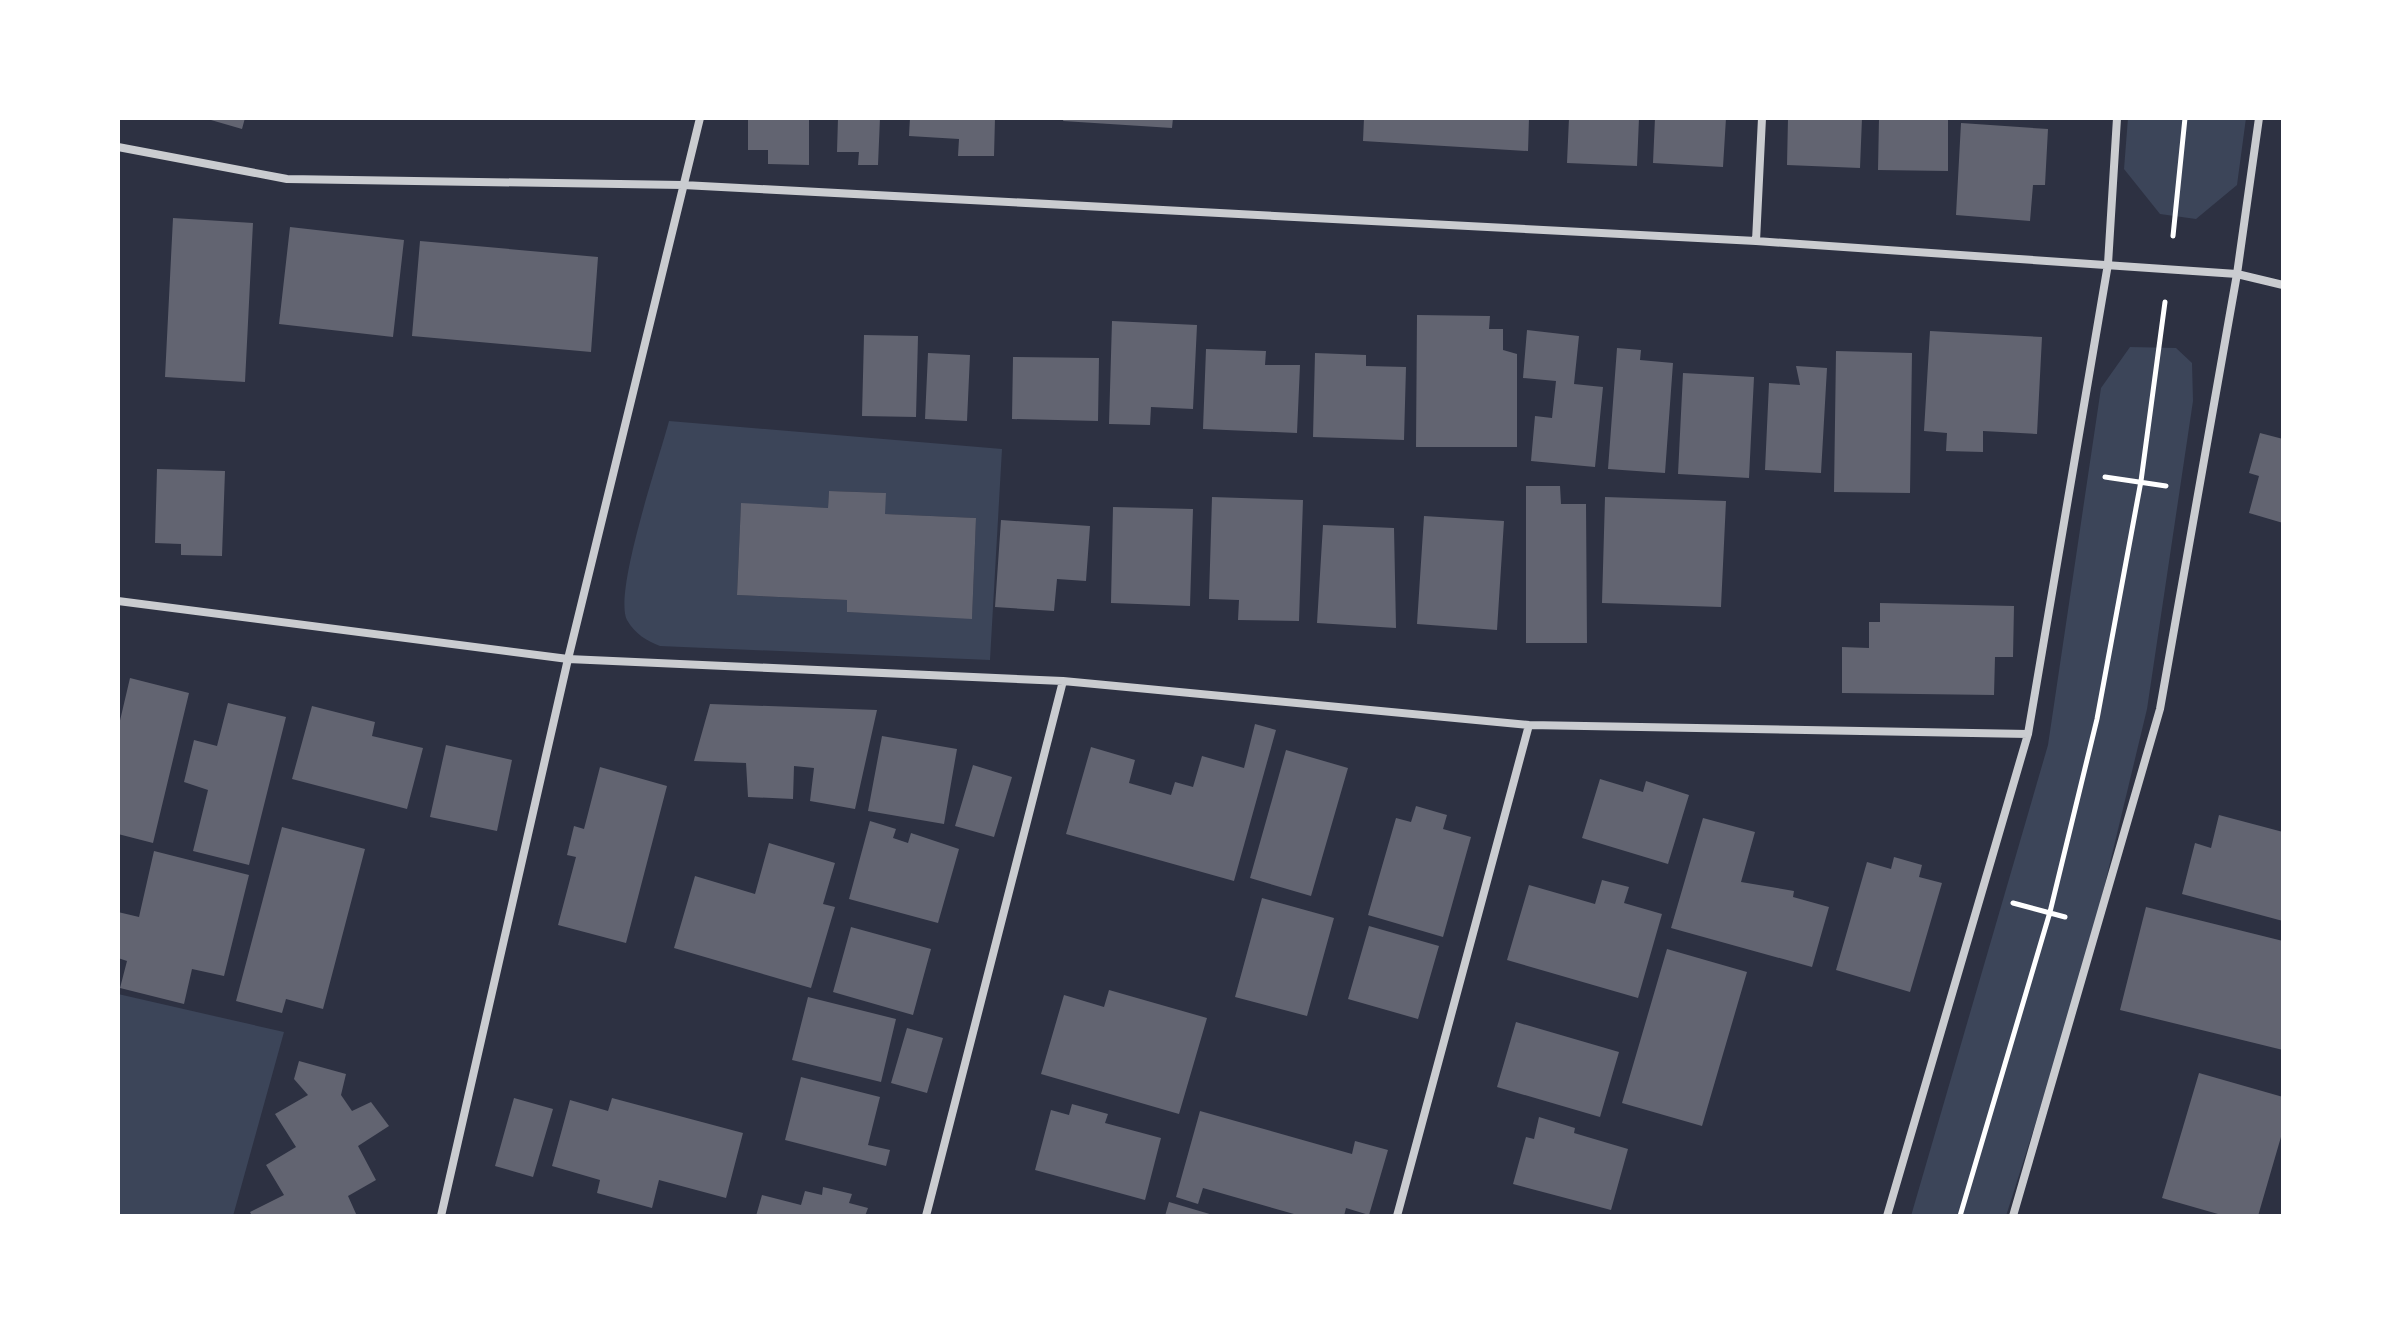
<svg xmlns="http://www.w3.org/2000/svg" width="2401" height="1334" font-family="'Nunito Sans',sans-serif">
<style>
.green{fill:#3c4559;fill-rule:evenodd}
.building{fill:#626471}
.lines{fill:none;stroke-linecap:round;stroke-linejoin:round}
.path{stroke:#fff;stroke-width:5}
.minor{stroke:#caccd0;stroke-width:8}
</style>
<rect width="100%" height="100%" fill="#2d3142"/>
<!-- green -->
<path class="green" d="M2128,118H2246L2237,185L2196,219L2160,214L2124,169Z
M2130,347L2176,348L2192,363L2193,401L2147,709L2084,971L2006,1216H1911L2048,745L2101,388Z
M669,421L1002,449L990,660L660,646C647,641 635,634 627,620C613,593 660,456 669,421ZM829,491L885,493V514L976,518L972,618L848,612L847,600L737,595L741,504L828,508Z
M118,994L284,1032L233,1216H118Z"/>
<!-- building -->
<path class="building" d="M204,118H245L242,129Z
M748,118H809V165L768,164V150H748Z
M838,118H880L878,165H858L859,152H837Z
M910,118H995L994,156H958L959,139L909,136Z
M1064,118H1173L1172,128L1063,121Z
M1364,118H1529L1528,151L1363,141Z
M1569,118H1639L1637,166L1567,163Z
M1655,118H1726L1723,167L1653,163Z
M1788,118H1862L1860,168L1787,165Z
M1879,118H1948V171L1878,170Z
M1961,123L2048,129L2045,185H2033L2030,221L1956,215Z
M173,218L253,223L245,382L165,377Z
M290,227L404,240L393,337L279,324Z
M420,241L598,257L591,352L412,336Z
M1417,315L1490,316L1489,329H1503V350L1517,354V447H1416Z
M1112,321L1197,325L1193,409L1151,407L1150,425L1109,424Z
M1527,330L1579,336L1574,384L1603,387L1595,467L1531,461L1535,416L1552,418L1556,381L1523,378Z
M1930,331L2042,337L2037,434L1983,431V452L1946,451L1947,433L1924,431Z
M864,335L918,336L916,417L862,416Z
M1617,348L1641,350L1640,360L1673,363L1665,473L1608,469Z
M1206,349L1266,351L1265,365H1300L1297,433L1203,429Z
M1836,351L1912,353L1910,493L1834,492Z
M928,353L970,355L967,421L925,419Z
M1315,353L1366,355V366L1406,367L1404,440L1313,437Z
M1013,357L1099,358L1098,421L1012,419Z
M1796,366L1827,368L1821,473L1765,470L1769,383L1800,385Z
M1683,373L1754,377L1749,478L1678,474Z
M2260,433L2283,439V523L2249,513L2259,476L2249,473Z
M157,469L225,471L222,556L181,555V544L155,543Z
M1526,486H1560L1561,504H1586L1587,643H1526Z
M829,491L886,493L885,514L976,518L972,619L847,612V600L737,595L741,503L828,508Z
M1212,497L1303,500L1299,621L1238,620L1239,600L1209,599Z
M1605,497L1726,501L1721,607L1602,603Z
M1113,507L1193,509L1190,606L1111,603Z
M1424,516L1504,521L1497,630L1417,624Z
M1001,520L1090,526L1086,581L1057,579L1054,611L995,607Z
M1323,525L1394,528L1396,628L1317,623Z
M1880,603L2014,606L2013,657H1995L1994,695L1842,693V647L1869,648V622H1880Z
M130,678L189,693L153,843L118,834V729Z
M228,703L286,717L249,865L193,851L208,790L184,782L194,740L217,746Z
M710,704L877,710L855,809L810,801L814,768L794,766L793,799L748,797L746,763L694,761Z
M312,706L375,722L372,736L423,748L407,809L292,779Z
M1255,724L1276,730L1234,881L1066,834L1091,747L1135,760L1129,783L1171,795L1175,782L1193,787L1202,756L1244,768Z
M882,736L957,749L944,824L868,811Z
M446,745L512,760L497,831L430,817Z
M1286,750L1348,768L1311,896L1250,878Z
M973,765L1012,777L994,837L955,826Z
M600,767L667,786L626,943L558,925L576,857L567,855L574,826L584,829Z
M1600,779L1643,792L1646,781L1689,795L1668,864L1582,838Z
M1416,806L1447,815L1443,829L1471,837L1443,937L1368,915L1396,818L1411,822Z
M2219,815L2283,832V921L2182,894L2195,843L2211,848Z
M1703,818L1755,832L1741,882L1794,891L1793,897L1829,907L1812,967L1671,928Z
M870,821L896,829L893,838L908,843L911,833L959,849L938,923L849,899Z
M282,827L365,849L323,1009L286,999L282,1013L236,1001Z
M769,843L835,863L823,904L835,907L811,988L674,948L695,876L755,894Z
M154,851L249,875L224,976L192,969L184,1004L120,988L127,961L118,958V912L139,917Z
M1894,857L1922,865L1919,877L1942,883L1910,992L1836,970L1867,862L1891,869Z
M1602,880L1629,887L1624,903L1662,914L1638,998L1507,960L1529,885L1595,904Z
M1262,898L1334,918L1307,1016L1235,997Z
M2146,907L2283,941V1050L2120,1010Z
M1369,926L1439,946L1418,1019L1348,999Z
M851,927L931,949L913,1015L833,992Z
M1667,949L1747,972L1702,1126L1622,1103Z
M1109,990L1207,1018L1179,1114L1041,1074L1064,995L1104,1007Z
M808,997L896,1019L881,1082L792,1060Z
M1516,1022L1619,1052L1600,1117L1497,1087Z
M907,1028L943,1038L927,1093L891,1083Z
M299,1061L346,1074L341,1095L352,1111L371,1102L389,1126L358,1146L376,1180L348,1196L357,1216H252L250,1212L284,1195L266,1165L296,1147L275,1114L308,1095L294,1079Z
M2199,1073L2283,1097V1130L2258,1216H2225L2162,1198Z
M801,1077L880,1097L868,1145L890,1150L886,1166L785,1140Z
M514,1098L553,1109L533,1177L495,1166Z
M612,1098L743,1133L726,1198L659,1180L652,1208L597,1193L600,1180L552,1166L570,1100L608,1111Z
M1072,1104L1108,1114L1105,1123L1161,1138L1145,1200L1035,1170L1051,1110L1069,1115Z
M1200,1111L1352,1154L1355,1141L1388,1150L1369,1215L1346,1208L1344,1216H1301L1203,1188L1198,1204L1176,1197Z
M1539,1117L1575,1128L1574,1133L1628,1149L1611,1210L1513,1184L1526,1137L1534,1139Z
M823,1187L852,1194L849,1203L868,1208L865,1216H756L762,1195L801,1205L805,1191L822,1195Z
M1169,1202L1213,1215V1216H1165Z"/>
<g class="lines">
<!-- path -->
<path class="path" d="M2173,236L2185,118
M2105,477L2166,486
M2013,903L2065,917
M1960,1216L2050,912L2097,719L2141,481L2165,302"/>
<!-- minor -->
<path class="minor" d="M118,147L287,179L683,185L1756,241L2237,274L2283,285
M1756,241L1762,118
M118,601L568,659L1063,681L1529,725L2028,734
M441,1216L568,659L700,118
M926,1216L1063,681
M1397,1216L1529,725
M1887,1216L2028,734L2108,264L2117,118
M2013,1216L2160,709L2237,274L2259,118"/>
</g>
<!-- border -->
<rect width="2401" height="1334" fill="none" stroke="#ffffff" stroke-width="240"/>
</svg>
